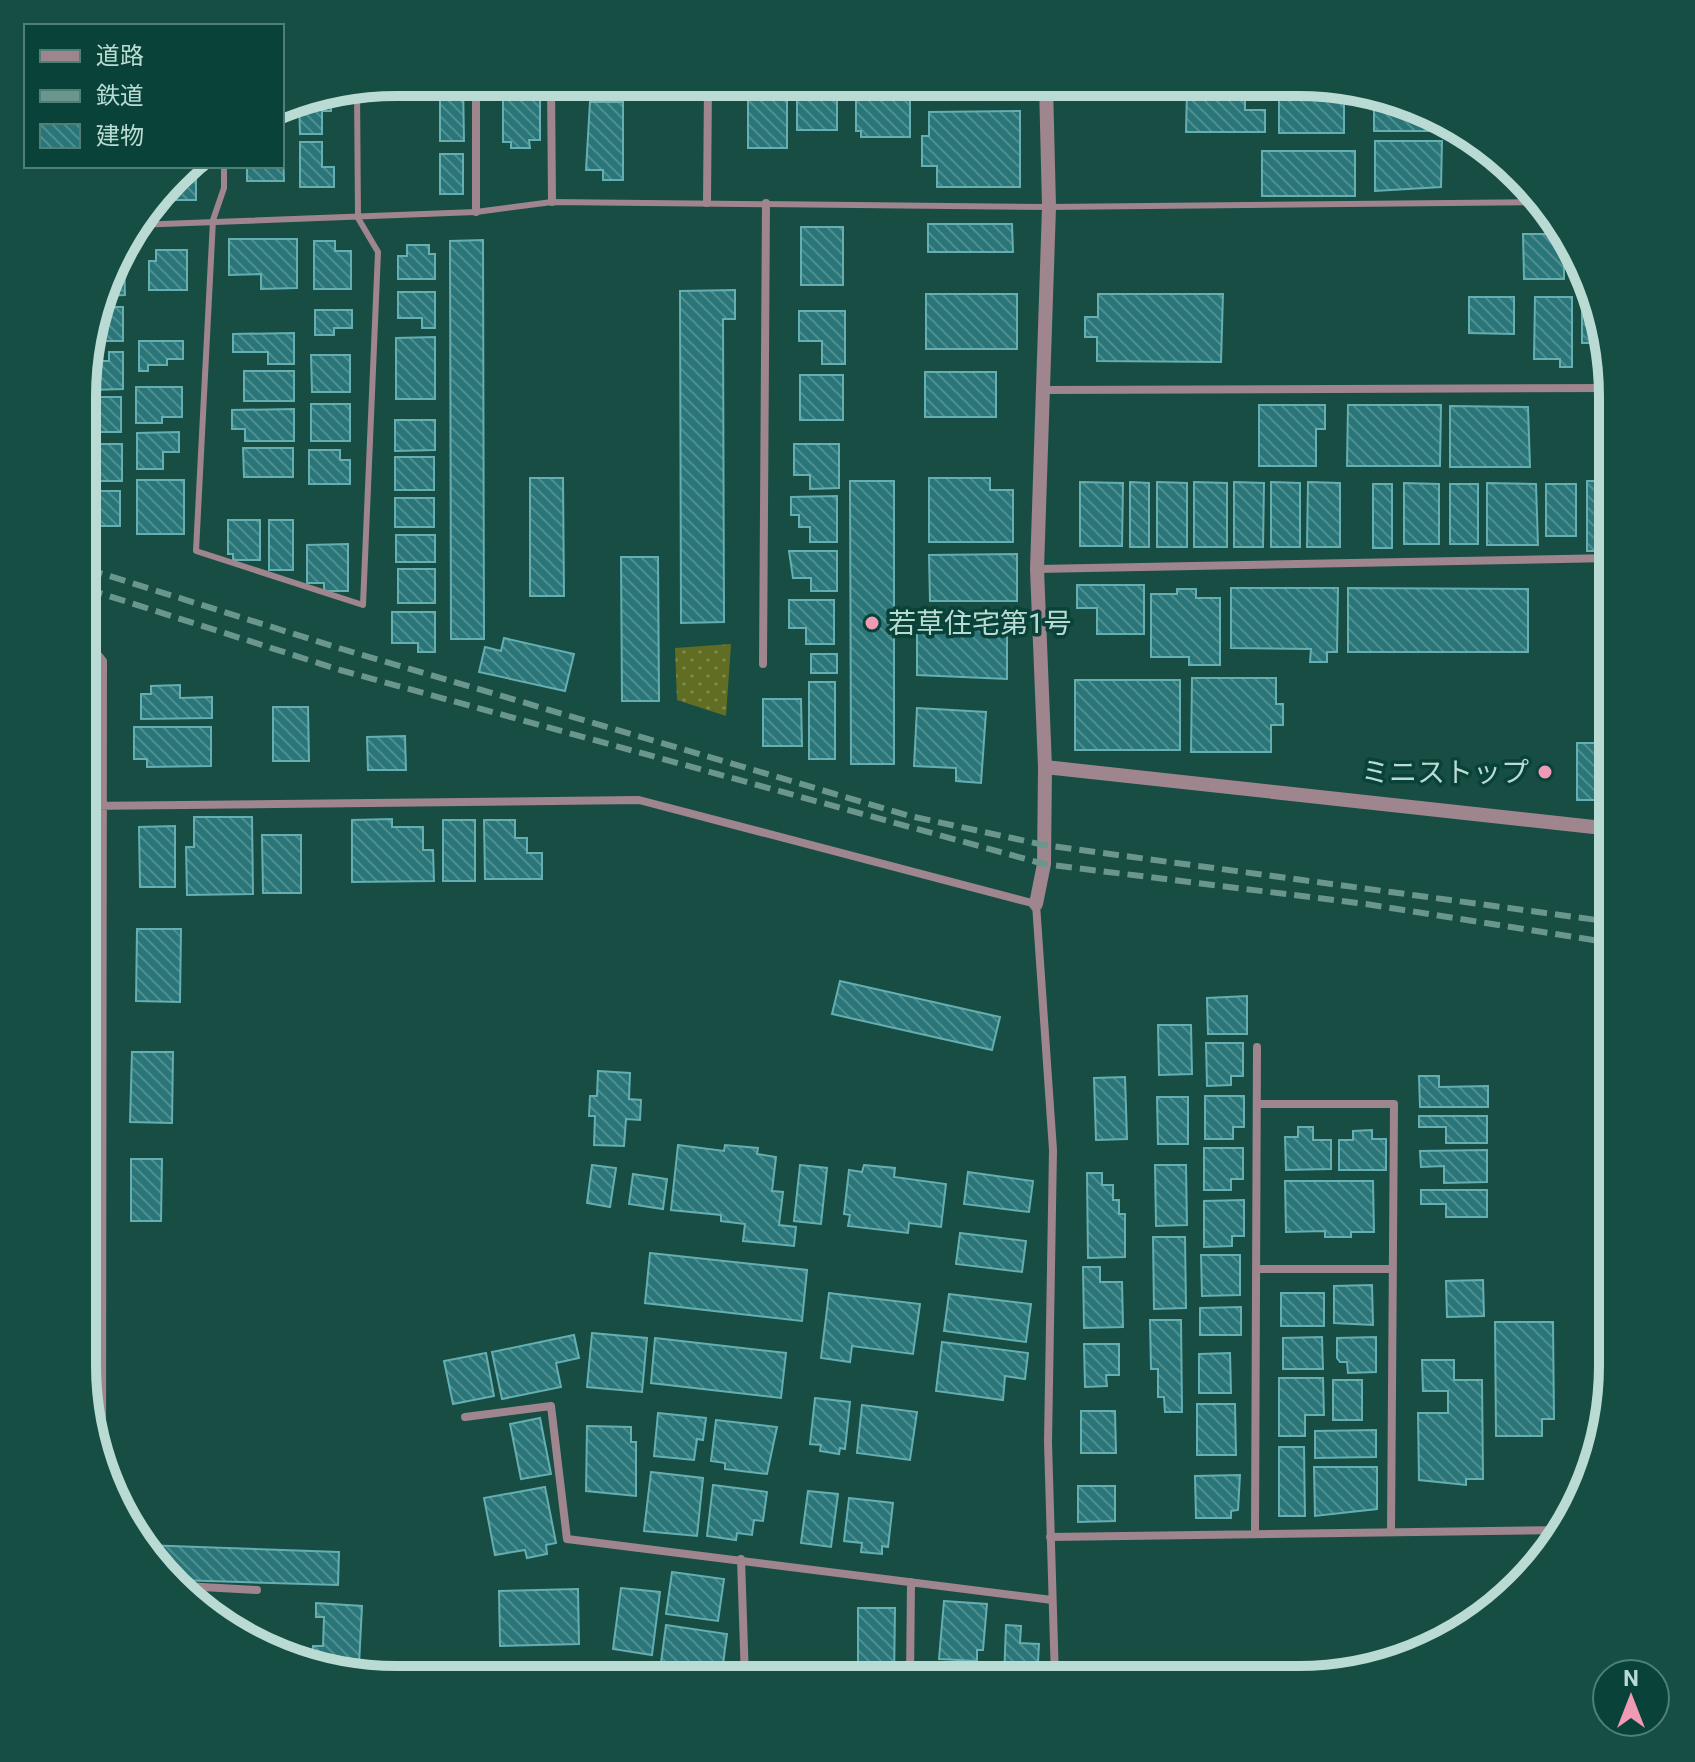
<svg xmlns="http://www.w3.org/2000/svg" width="1695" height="1762" font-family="Roboto,'Noto Sans JP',sans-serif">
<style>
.green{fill:url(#green-dots)}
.building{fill:url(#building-back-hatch);stroke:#65aeb1;stroke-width:2}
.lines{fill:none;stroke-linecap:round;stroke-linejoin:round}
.service{stroke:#9f858d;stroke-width:6}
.minor{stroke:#9f858d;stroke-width:8}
.tertiary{stroke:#9f858d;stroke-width:14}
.rail{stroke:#6b968d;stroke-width:6;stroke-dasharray:16 8;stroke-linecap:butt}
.poi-dot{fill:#f09ab6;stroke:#084238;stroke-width:3}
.labels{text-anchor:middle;stroke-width:7;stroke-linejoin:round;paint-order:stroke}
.poi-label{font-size:28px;fill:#badbd3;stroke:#084238;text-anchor:start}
.rim{fill:none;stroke:#badbd3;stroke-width:10}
</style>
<defs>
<pattern id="green-dots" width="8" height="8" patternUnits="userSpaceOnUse" patternTransform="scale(2)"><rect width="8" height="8" fill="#606d22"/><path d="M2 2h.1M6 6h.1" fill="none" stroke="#7c884c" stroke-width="1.8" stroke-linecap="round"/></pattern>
<pattern id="building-back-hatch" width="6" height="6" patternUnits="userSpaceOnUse" patternTransform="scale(2)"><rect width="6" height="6" fill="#297578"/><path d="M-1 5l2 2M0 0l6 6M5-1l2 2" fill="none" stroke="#508e90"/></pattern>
</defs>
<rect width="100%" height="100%" fill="#174d43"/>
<!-- green -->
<path class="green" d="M731,644L726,716L677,700L675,648Z"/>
<!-- building -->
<path class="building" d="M440,82H463L464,141H440Z
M503,82H536V97H540V140H529L530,148H511V142H503Z
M748,83H787V148H748Z
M797,83H837V130H797Z
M923,83L1011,84V100H923Z
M1279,85L1344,86V133H1279Z
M1187,89H1245V110H1265V132H1186Z
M331,93V111H322V134H300L299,98Z
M856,95H910V137H861V131H856Z
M1374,96L1433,117V131H1374Z
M590,102H623V180H603V170H586Z
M1020,111V187H937V166H922V136H929V112Z
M282,116L284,181H247V166H282Z
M1375,141H1442L1441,187L1375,191Z
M300,142H322V167H334V187H300Z
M1262,151H1355V196H1262Z
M440,154H463V194H440Z
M184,166H196V200H157Z
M928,224H1012L1013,252H928Z
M801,227H843V285H801Z
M1523,234H1564V279H1524Z
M229,239H297V288L261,289V274L229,275Z
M483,240L484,639H451L450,241Z
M314,241H335V251H351V289H314Z
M407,245H429V254H435V279H398V256H407Z
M1572,247L1588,279H1572Z
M156,250H187V290H149V261H156Z
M116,260H124L125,295L103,296Z
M735,290V319H723L724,622L681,623L680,291Z
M398,292H435V328H422V318H398Z
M926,294H1017V349H926Z
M1098,294H1223L1221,362L1097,361V337H1085V317H1098Z
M1582,296H1596L1608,352H1594V343H1582Z
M1469,297H1514V334L1469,333Z
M1535,297H1572V367H1560V359H1534Z
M99,307H123V341H88Z
M315,310H352V328H334V335H315Z
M799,311H845V364H822V341H799Z
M294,333V364H268V352H233V334Z
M435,337V399H396V338Z
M139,341H183V359H167V365H148V371H139Z
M109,352H123V389L92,390V361H109Z
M311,355H350V392H312Z
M244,371H294V401H244Z
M925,372H996V417H925Z
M800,375H843V420H800Z
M136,387H182V417H162V423H136Z
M88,397H121V432H87Z
M311,404H350V441H311Z
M1259,405H1325V429H1316V466H1259Z
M1348,405H1441L1440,466H1347Z
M1450,406L1528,407L1530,467H1450Z
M294,409V441H245V429H232V410Z
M395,420H435V450L395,451Z
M179,432V452H163V469H137V433Z
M97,444H122V481H87V455H97Z
M794,444H839V488L810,489V475H794Z
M243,448H293V477H244Z
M309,450H340V460H350V484H309Z
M395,457H434V490H395Z
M530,478H563L564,596H530Z
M929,478H990V490H1013V542H929Z
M137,480H184V534H137Z
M850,481H894V764H851Z
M1587,481H1612V551H1587Z
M1080,482L1123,483L1122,546H1080Z
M1130,482L1149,483V547H1130Z
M1157,482L1187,483V547H1157Z
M1194,482L1227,483V547H1194Z
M1234,482L1264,483L1263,547H1234Z
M1271,482L1300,483V547H1271Z
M1308,482L1340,483V547H1307Z
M1404,483L1439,484V544H1404Z
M1487,483L1536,484L1538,545H1487Z
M1373,484H1392V548H1373Z
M1450,484H1478V544H1450Z
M1546,484H1576V536H1546Z
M87,491H120V526H87Z
M837,496V542H810V527H799V515H791V497Z
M395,498H434V527H395Z
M228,520H260V560H233V554H228Z
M269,520H293V570H269Z
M396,535H435V562H396Z
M348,544V591H324V583H307V545Z
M789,551H837V591H811V578H793Z
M1017,554V601H930L929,555Z
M621,557H658L659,701H622Z
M398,569H435V603H398Z
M1077,585H1144V634H1097V608H1077Z
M1231,588H1338L1337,652H1327V662H1310L1311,649L1231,648Z
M1348,588L1528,589V652H1348Z
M1177,589H1196V598H1220V665H1189V657H1151V594H1177Z
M789,600H834V644H806V628H789Z
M392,612H435V652H418V643H392Z
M932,614H1007V679L917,675V631H932Z
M504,638L574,654L565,691L479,672L485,647L501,651Z
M811,654H837V673H811Z
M86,667H95V688H86Z
M1192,678H1276V704H1283V725H1271V752H1191Z
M1075,680H1180V750H1075Z
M809,682H835V759H809Z
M180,685V698L212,697V718L141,719V694H151V686Z
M763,699H801L802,746H763Z
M273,707H308L309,761H273Z
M917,708L986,712L981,783L956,781V768L914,766Z
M134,727H211V766L147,767V759H134Z
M405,736L406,770H368L367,737Z
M1577,743H1612V800H1577Z
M194,817H252L253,894L187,895L186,847H194Z
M392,819V827H423V850H433L434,881L352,882V820Z
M443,820H475V881H443Z
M484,820H515V838H527V853H542V879H485Z
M85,825H88L89,909H85Z
M175,826V887H140L139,827Z
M262,835H301V893H263Z
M137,929H181L180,1002L136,1001Z
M840,981L1000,1017L992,1050L832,1014Z
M1247,996V1034H1208L1207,998Z
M1158,1025H1191L1192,1074L1159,1075Z
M1206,1043H1243V1076H1231V1085L1207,1086Z
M132,1052H173L172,1123L130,1122Z
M598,1071L630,1073L629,1099L641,1100L640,1120L626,1119L624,1146L594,1145L595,1116H589L590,1096H597Z
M1419,1076H1439V1087L1488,1086V1107H1420Z
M1125,1077L1127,1139L1096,1140L1094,1078Z
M84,1088H88V1117H84Z
M1205,1096H1244V1127H1233V1139H1205Z
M1157,1097H1188V1144H1158Z
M1419,1116H1487V1143H1446V1127H1419Z
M1298,1127H1313V1140H1331V1169L1286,1170L1285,1137H1298Z
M1372,1130V1139H1386V1170H1339V1140H1353V1131Z
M678,1145L724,1151L725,1145L758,1148L757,1154L776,1157L772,1191L783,1192L779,1225L796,1227L794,1246L743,1241L745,1224L721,1221V1215L671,1210Z
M1204,1148H1243V1179H1231V1190H1204Z
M1487,1150V1182L1444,1183V1166L1421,1167L1420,1151Z
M131,1159H162L161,1221H131Z
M592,1165L616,1168L610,1207L587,1203Z
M800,1165L827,1168L821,1224L794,1221Z
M864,1165L895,1168L894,1177L946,1184L941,1227L909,1223L908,1233L848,1226L850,1215L844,1214L849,1170L862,1172Z
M1155,1165H1186L1187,1225L1156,1226Z
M968,1172L1033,1181L1029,1212L964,1204Z
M1087,1173H1102V1185H1113V1200H1119V1214H1125V1257L1088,1258Z
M633,1174L667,1179L663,1209L629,1204Z
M1285,1181H1373L1374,1232H1351V1237H1325V1231L1286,1232Z
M1421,1190H1487V1217H1446V1204H1421Z
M1244,1200V1236H1232V1246L1204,1247V1201Z
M960,1233L1026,1241L1022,1272L956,1264Z
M1153,1237H1185L1186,1308L1154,1309Z
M650,1253L807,1270L802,1321L645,1303Z
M1201,1255H1240V1295L1202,1296Z
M1083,1267H1100V1282H1122L1123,1327L1084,1328Z
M1483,1280L1484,1316L1447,1317L1446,1281Z
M1372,1285L1373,1325L1334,1323V1286Z
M829,1293L920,1304L913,1354L852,1346L850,1362L821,1358Z
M1281,1293H1324V1326H1281Z
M949,1294L1031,1304L1026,1342L944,1331Z
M1241,1307V1335H1200V1308Z
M1150,1320H1181L1182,1412H1165L1164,1397H1158V1369H1151Z
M1495,1322H1553L1554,1419H1542V1436H1496Z
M592,1333L647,1338L642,1392L587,1387Z
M574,1335L579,1358L556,1363L561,1387L502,1399L492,1352Z
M1322,1337L1323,1369H1283V1338Z
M1376,1337V1372L1348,1373L1347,1362H1340L1337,1358V1338Z
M655,1338L786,1353L781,1398L651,1383Z
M942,1342L1028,1353L1025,1379L1005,1376L1003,1400L936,1391Z
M1084,1344H1119V1375H1106L1107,1386L1085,1387Z
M486,1353L494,1396L453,1404L444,1361Z
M1230,1353L1231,1393H1199V1354Z
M1422,1360H1454V1380H1482L1483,1479H1466V1485L1419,1480L1418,1413H1448V1391H1423Z
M1279,1378H1323L1324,1415H1305V1436H1279Z
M1333,1380H1362V1420H1333Z
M815,1398L850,1402L845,1449L840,1448L839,1454L820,1451L821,1445L810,1444Z
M1197,1404H1235L1236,1455H1197Z
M862,1405L917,1412L910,1460L857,1453Z
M1081,1411H1115L1116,1453H1081Z
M658,1413L706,1418L703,1440L697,1439L694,1460L654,1456Z
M540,1418L551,1474L521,1479L510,1424Z
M716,1420L777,1427L767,1474L725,1469V1463L711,1461Z
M587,1426L631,1427V1442H636V1496L586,1491Z
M1376,1430V1457L1315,1458V1431Z
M1279,1447H1304L1305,1516H1279Z
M1314,1467H1377V1509L1315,1516Z
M651,1472L703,1478L697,1536L644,1531Z
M1240,1475L1238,1510L1231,1511V1518H1196L1195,1476Z
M713,1485L767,1492L763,1521L754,1520L752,1535L737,1533L736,1540L707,1536Z
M1078,1486H1115V1521L1078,1522Z
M545,1487L556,1543L546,1545L547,1554L527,1558L525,1550L495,1555L484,1498Z
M808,1491L838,1494L831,1547L801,1543Z
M849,1498L893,1503L888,1547L882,1546V1554L861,1552L862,1543L844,1541Z
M142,1545L339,1552L338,1585L177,1580Z
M672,1572L724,1579L718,1621L666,1614Z
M621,1588L660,1592L652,1655L613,1649Z
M578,1589L579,1644L500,1646L499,1591Z
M944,1601L987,1604L983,1650H977V1661L939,1659Z
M316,1603L362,1606L359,1665L312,1660L313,1646H323L324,1617H316Z
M858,1608H895L894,1679H858Z
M666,1625L727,1634L721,1679L660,1670Z
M1006,1625L1021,1626L1020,1643L1039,1644L1037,1679H1004Z"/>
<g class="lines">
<!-- service -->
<path class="service" d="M224,166V188L213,220L196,551L363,605L378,252L358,218L357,89
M135,225L476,212L552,202L1049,207L1539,202"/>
<!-- minor -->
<path class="minor" d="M476,82V212
M551,82L552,202
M707,203L708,83
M1044,390L1612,388
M1037,569L1612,558
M86,640L103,661L102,1473
M763,664L766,203
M86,806L639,800L1036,904L1053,1150L1048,1442L1055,1679
M1257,1104H1394L1391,1532
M1256,1269H1393
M465,1417L551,1406L567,1539L1052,1600
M1255,1534L1257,1047
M1050,1537L1564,1530
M741,1559L745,1679
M184,1586L257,1590
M910,1679L911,1582"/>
<!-- tertiary -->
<path class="tertiary" d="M1045,767L1612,829
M1036,904L1044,864L1045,767L1037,569L1049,207L1046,84"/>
<!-- rail -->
<path class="rail" d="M87,569L342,649L910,816L1044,845L1612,922
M87,589L340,670L1044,864L1366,904L1612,943"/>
</g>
<!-- markers -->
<g class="poi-dot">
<circle cx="872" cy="623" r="8"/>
<circle cx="1545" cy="772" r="8"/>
</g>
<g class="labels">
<!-- poi labels -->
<g class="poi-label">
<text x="888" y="633">若草住宅第1号</text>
<text x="1529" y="782" text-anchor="end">ミニストップ</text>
</g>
</g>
<!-- crop -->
<path d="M0 0H1695V1762H0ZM397 96H1298A301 301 0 0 1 1599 397V1365A301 301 0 0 1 1298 1666H397A301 301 0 0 1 96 1365V397A301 301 0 0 1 397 96Z" fill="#164e44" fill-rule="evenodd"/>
<path class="rim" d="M397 96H1298A301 301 0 0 1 1599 397V1365A301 301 0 0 1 1298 1666H397A301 301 0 0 1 96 1365V397A301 301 0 0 1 397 96Z"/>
<!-- legend -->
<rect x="24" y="24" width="260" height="144" fill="#084238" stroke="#4f7f76" stroke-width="2"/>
<rect x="40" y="50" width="40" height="12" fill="#9f858d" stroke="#4f7f76" stroke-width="2"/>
<text x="96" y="64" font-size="24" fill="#badbd3">道路</text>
<rect x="40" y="90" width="40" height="12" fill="#6b968d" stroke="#4f7f76" stroke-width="2"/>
<text x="96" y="104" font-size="24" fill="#badbd3">鉄道</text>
<rect x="40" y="124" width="40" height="24" fill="url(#building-back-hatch)" stroke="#4f7f76" stroke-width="2"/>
<text x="96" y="144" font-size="24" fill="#badbd3">建物</text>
<!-- north arrow -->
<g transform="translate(1631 1698)"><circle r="38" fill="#084238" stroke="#4f7f76" stroke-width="2"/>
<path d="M0-6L14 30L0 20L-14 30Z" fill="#f09ab6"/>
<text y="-12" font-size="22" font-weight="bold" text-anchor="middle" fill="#badbd3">N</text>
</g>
</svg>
